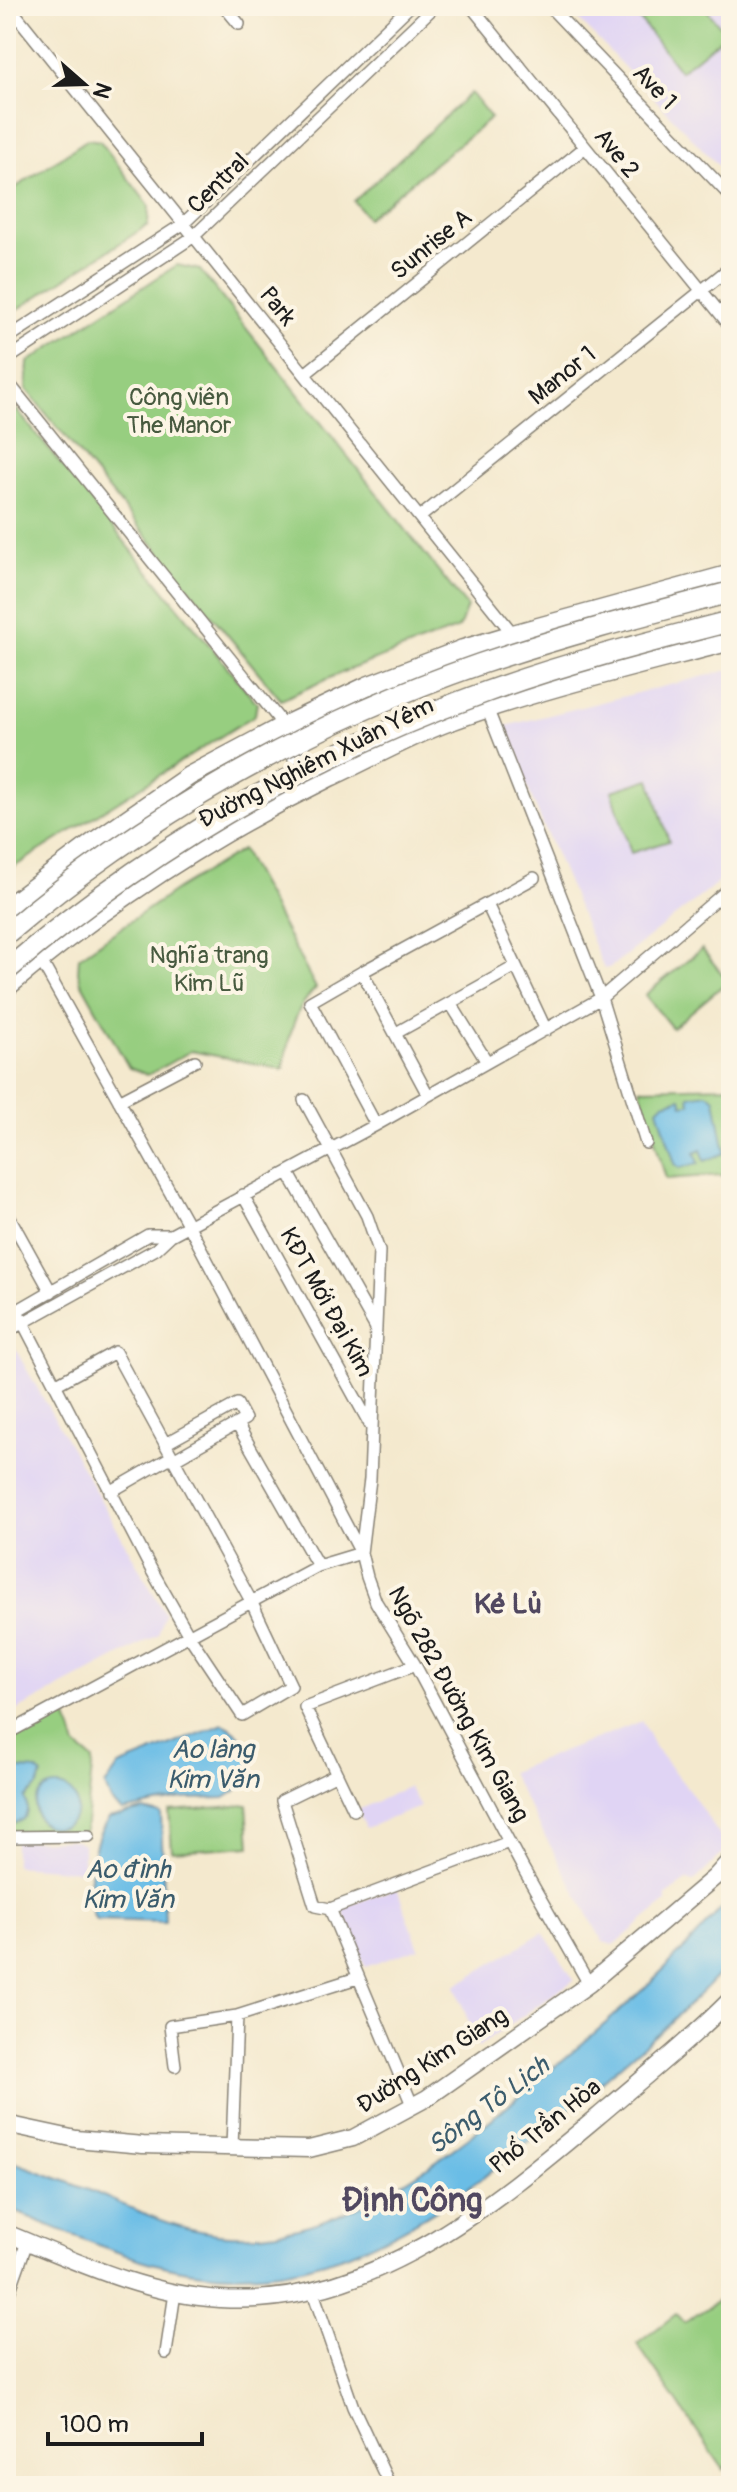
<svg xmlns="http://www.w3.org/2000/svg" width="737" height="2492" font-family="Pangolin,sans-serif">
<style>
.built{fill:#e0d4f4}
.green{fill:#97ce80;stroke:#5a754e;stroke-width:2}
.water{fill:#6abde6;stroke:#436c81;stroke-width:2}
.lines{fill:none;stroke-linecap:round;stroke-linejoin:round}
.minor-casing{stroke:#888275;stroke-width:14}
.secondary-casing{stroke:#888275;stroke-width:19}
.primary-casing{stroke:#888275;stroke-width:21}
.minor{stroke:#fff;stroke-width:11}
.secondary{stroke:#fff;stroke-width:16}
.primary{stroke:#fff;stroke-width:18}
.motorway-bridge-casing{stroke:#888275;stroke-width:23;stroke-linecap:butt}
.motorway-bridge{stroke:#fff;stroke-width:20}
.labels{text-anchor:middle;stroke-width:8;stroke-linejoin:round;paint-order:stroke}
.street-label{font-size:24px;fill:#1c1c1c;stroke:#fcf5e5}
.park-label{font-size:24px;fill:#475a3f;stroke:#fcf5e5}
.water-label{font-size:26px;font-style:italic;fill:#3b5c6d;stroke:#fcf5e5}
.quarter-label{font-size:28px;font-weight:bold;fill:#514860;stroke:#fcf5e5}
.district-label{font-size:32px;font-weight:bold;fill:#514860;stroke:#fcf5e5}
</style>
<rect width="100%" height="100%" fill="#fcf5e5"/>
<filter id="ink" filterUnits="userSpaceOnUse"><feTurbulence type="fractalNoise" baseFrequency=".0125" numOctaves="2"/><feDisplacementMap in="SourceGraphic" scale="16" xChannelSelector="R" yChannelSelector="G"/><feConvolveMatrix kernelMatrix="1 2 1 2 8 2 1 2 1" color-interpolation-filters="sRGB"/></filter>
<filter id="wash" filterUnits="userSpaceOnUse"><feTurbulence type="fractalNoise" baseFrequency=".006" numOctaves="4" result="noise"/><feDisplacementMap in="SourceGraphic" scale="32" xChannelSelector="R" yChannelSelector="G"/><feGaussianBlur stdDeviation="1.8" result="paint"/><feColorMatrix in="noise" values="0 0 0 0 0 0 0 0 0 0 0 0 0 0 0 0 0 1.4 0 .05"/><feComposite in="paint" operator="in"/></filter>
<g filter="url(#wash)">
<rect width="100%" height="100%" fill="#f4e9ce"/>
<!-- built -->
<path class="built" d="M566,6H731V179Z
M729,670L731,673V872L611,967L604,969L502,727Z
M13,1345L165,1614L158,1635L6,1716V1348Z
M642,1721L655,1748L689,1790L728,1848L694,1882L686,1881L666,1895V1902L614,1945L603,1942L510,1772Z
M408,1787L420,1807L366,1828L358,1810Z
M76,1840L83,1844V1871L15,1866V1841Z
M397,1888L419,1948L365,1967L342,1908Z
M543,1932L574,1980L478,2047L455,1986Z"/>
<!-- green -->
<path class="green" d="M629,6H704L726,34L680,71Z
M471,93L491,118L367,218L354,201Z
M88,139L100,141L149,206L148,225L6,317V194Z
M177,265L200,270L467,607L459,628L343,672L281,700L26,389L28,362Z
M6,397L257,703L255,715L6,872Z
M650,779L669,841L631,853L612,791Z
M242,850L316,988C293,1009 289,1039 283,1069L191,1051L148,1075L129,1068L81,982L78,972L79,957L177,889Z
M702,949L728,981L672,1028L645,995Z
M731,1086V1183L722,1175L666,1179L640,1088Z
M54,1711L67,1717L76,1746L93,1760L85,1832L6,1833V1738Z
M247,1805L250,1846L172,1851L169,1811Z
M731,2292V2463L724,2470L637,2344L676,2314L684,2323Z"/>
<!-- water -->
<path class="water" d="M707,1093L715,1099L725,1153L705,1161L701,1150L695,1153L699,1163L680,1168L675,1164L658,1109L664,1103L681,1098L683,1105L690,1104L689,1096Z
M223,1724C245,1733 254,1758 250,1779L242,1782L236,1791L225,1798L182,1799L122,1811L111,1801L105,1786L119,1766Z
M6,1768L36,1770L42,1775L38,1786L25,1798C31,1816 24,1823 6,1824Z
M35 1807a21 21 0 1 1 42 0a21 21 0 1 1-42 0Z
M143,1810L161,1814L165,1922L96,1920C85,1904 92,1853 99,1835C101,1829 106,1823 109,1818Z
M731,1897V1961C688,2010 638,2050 589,2092C486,2178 373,2278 231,2275C151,2274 79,2236 6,2208V2159C34,2170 63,2180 91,2191C137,2210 179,2232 229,2235C352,2241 459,2147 547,2073C614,2018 674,1964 731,1897Z"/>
</g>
<g filter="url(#ink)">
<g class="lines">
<!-- minor casing -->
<g class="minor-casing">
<path id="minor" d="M9,6L513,634
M224,6L239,24
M471,6L731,327
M549,6L731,197
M6,339L183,224L410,6
M6,360L193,237L435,6
M305,374L584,148
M6,380L277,717L281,727
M420,517L731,267
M487,708L601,998L646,1143
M487,904L546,1030
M40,959L189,1226L361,1553
M362,972L310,1002L376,1125
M451,1004L487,1062
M396,1033L516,966
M428,1095L362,972L534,878
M304,1100L367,1216L379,1251L370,1479L361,1553L367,1577L376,1602L415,1665L524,1870L589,1984
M119,1101L195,1061
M288,1172L376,1328
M243,1195L372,1428
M6,1211L51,1292
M17,1311L151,1569L188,1634L242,1715L291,1686L251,1601L115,1352L55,1385
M6,1317L148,1235H171
M6,1332L156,1249L171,1235L376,1125L601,998L731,887
M237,1424L318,1566
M165,1444L237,1404L245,1419L173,1460
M110,1492L171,1457
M6,1734L318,1566L361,1553
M337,1774L282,1801L315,1906L330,1909L413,2107
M354,1810L305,1707L415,1665
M6,1837L89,1836
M330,1909L509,1842
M175,2066L170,2026L237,2016L357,1978
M232,2147L237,2016
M313,2292L353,2407L390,2486
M6,2301L27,2242
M166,2353L175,2293"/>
</g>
<!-- secondary casing -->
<g class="secondary-casing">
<path id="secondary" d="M6,2124L76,2139L143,2145L309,2149L353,2138L427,2098L589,1984L715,1877L731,1859
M6,2233C75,2261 144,2294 220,2299C373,2309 498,2200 608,2108C650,2072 693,2038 731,1999"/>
</g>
<!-- primary casing -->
<g class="primary-casing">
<path id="primary" d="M284,732L311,783
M6,908L98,839L189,776L281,727L367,686L463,649L513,634L731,574
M6,988C105,904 213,834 330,777C369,759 406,738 445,723C538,689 636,666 731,641"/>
</g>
<!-- minor -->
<use href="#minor" class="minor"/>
<!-- secondary -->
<use href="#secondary" class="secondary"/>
<!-- primary -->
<use href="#primary" class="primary"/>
<!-- motorway-bridge casing -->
<g class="motorway-bridge-casing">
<path id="motorway-bridge" d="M6,934C143,817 309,723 480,664C562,636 647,614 731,592
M6,971C148,849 311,755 486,692C566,663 649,642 731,621"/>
</g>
<!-- motorway-bridge -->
<use href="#motorway-bridge" class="motorway-bridge"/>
</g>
</g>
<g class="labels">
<!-- street labels -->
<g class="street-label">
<text transform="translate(655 87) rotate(46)" y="8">Ave 1</text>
<text transform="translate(617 153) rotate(51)" y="8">Ave 2</text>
<text transform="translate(218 183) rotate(-44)" y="8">Central</text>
<text transform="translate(431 244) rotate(-39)" y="8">Sunrise A</text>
<text transform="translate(278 306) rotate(51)" y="8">Park</text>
<text transform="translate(562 375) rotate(-39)" y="8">Manor 1</text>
<text transform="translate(316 762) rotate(-27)" y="8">Đường Nghiêm Xuân Yêm</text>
<text transform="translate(327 1302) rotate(61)" y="8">KĐT Mới Đại Kim</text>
<text transform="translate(459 1704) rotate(61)" y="8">Ngõ 282 Đường Kim Giang</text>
<text transform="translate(432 2060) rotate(-33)" y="8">Đường Kim Giang</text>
<text transform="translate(545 2126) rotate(-39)" y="8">Phố Trần Hòa</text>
</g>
<!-- park labels -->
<g class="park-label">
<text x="179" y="405">Công viên<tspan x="179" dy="28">The Manor</tspan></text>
<text x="209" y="963">Nghĩa trang<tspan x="209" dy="28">Kim Lũ</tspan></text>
</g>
<!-- water labels -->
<g class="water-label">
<text x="213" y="1758">Ao làng<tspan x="213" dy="30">Kim Văn</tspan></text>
<text x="128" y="1878">Ao đình<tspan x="128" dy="30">Kim Văn</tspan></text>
<text transform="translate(488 2105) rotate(-37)" y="9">Sông Tô Lịch</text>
</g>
<!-- quarter labels -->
<g class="quarter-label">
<text x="508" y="1613">Kẻ Lủ</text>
</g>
<!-- district labels -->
<g class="district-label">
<text x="412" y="2211">Định Công</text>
</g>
</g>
<!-- margin -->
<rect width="737" height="2492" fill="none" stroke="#fcf5e5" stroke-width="32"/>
<!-- north arrow -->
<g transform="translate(84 84) rotate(110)" stroke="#fcf5e5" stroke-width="6" paint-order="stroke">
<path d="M0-6L14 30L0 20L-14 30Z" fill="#1c1c1c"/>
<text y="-12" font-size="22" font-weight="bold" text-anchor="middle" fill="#1c1c1c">N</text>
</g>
<!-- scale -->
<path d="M48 2432v12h154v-12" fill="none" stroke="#1c1c1c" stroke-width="4"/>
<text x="60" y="2432" font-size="24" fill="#1c1c1c" stroke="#fcf5e5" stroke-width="6" paint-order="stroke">100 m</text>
</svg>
